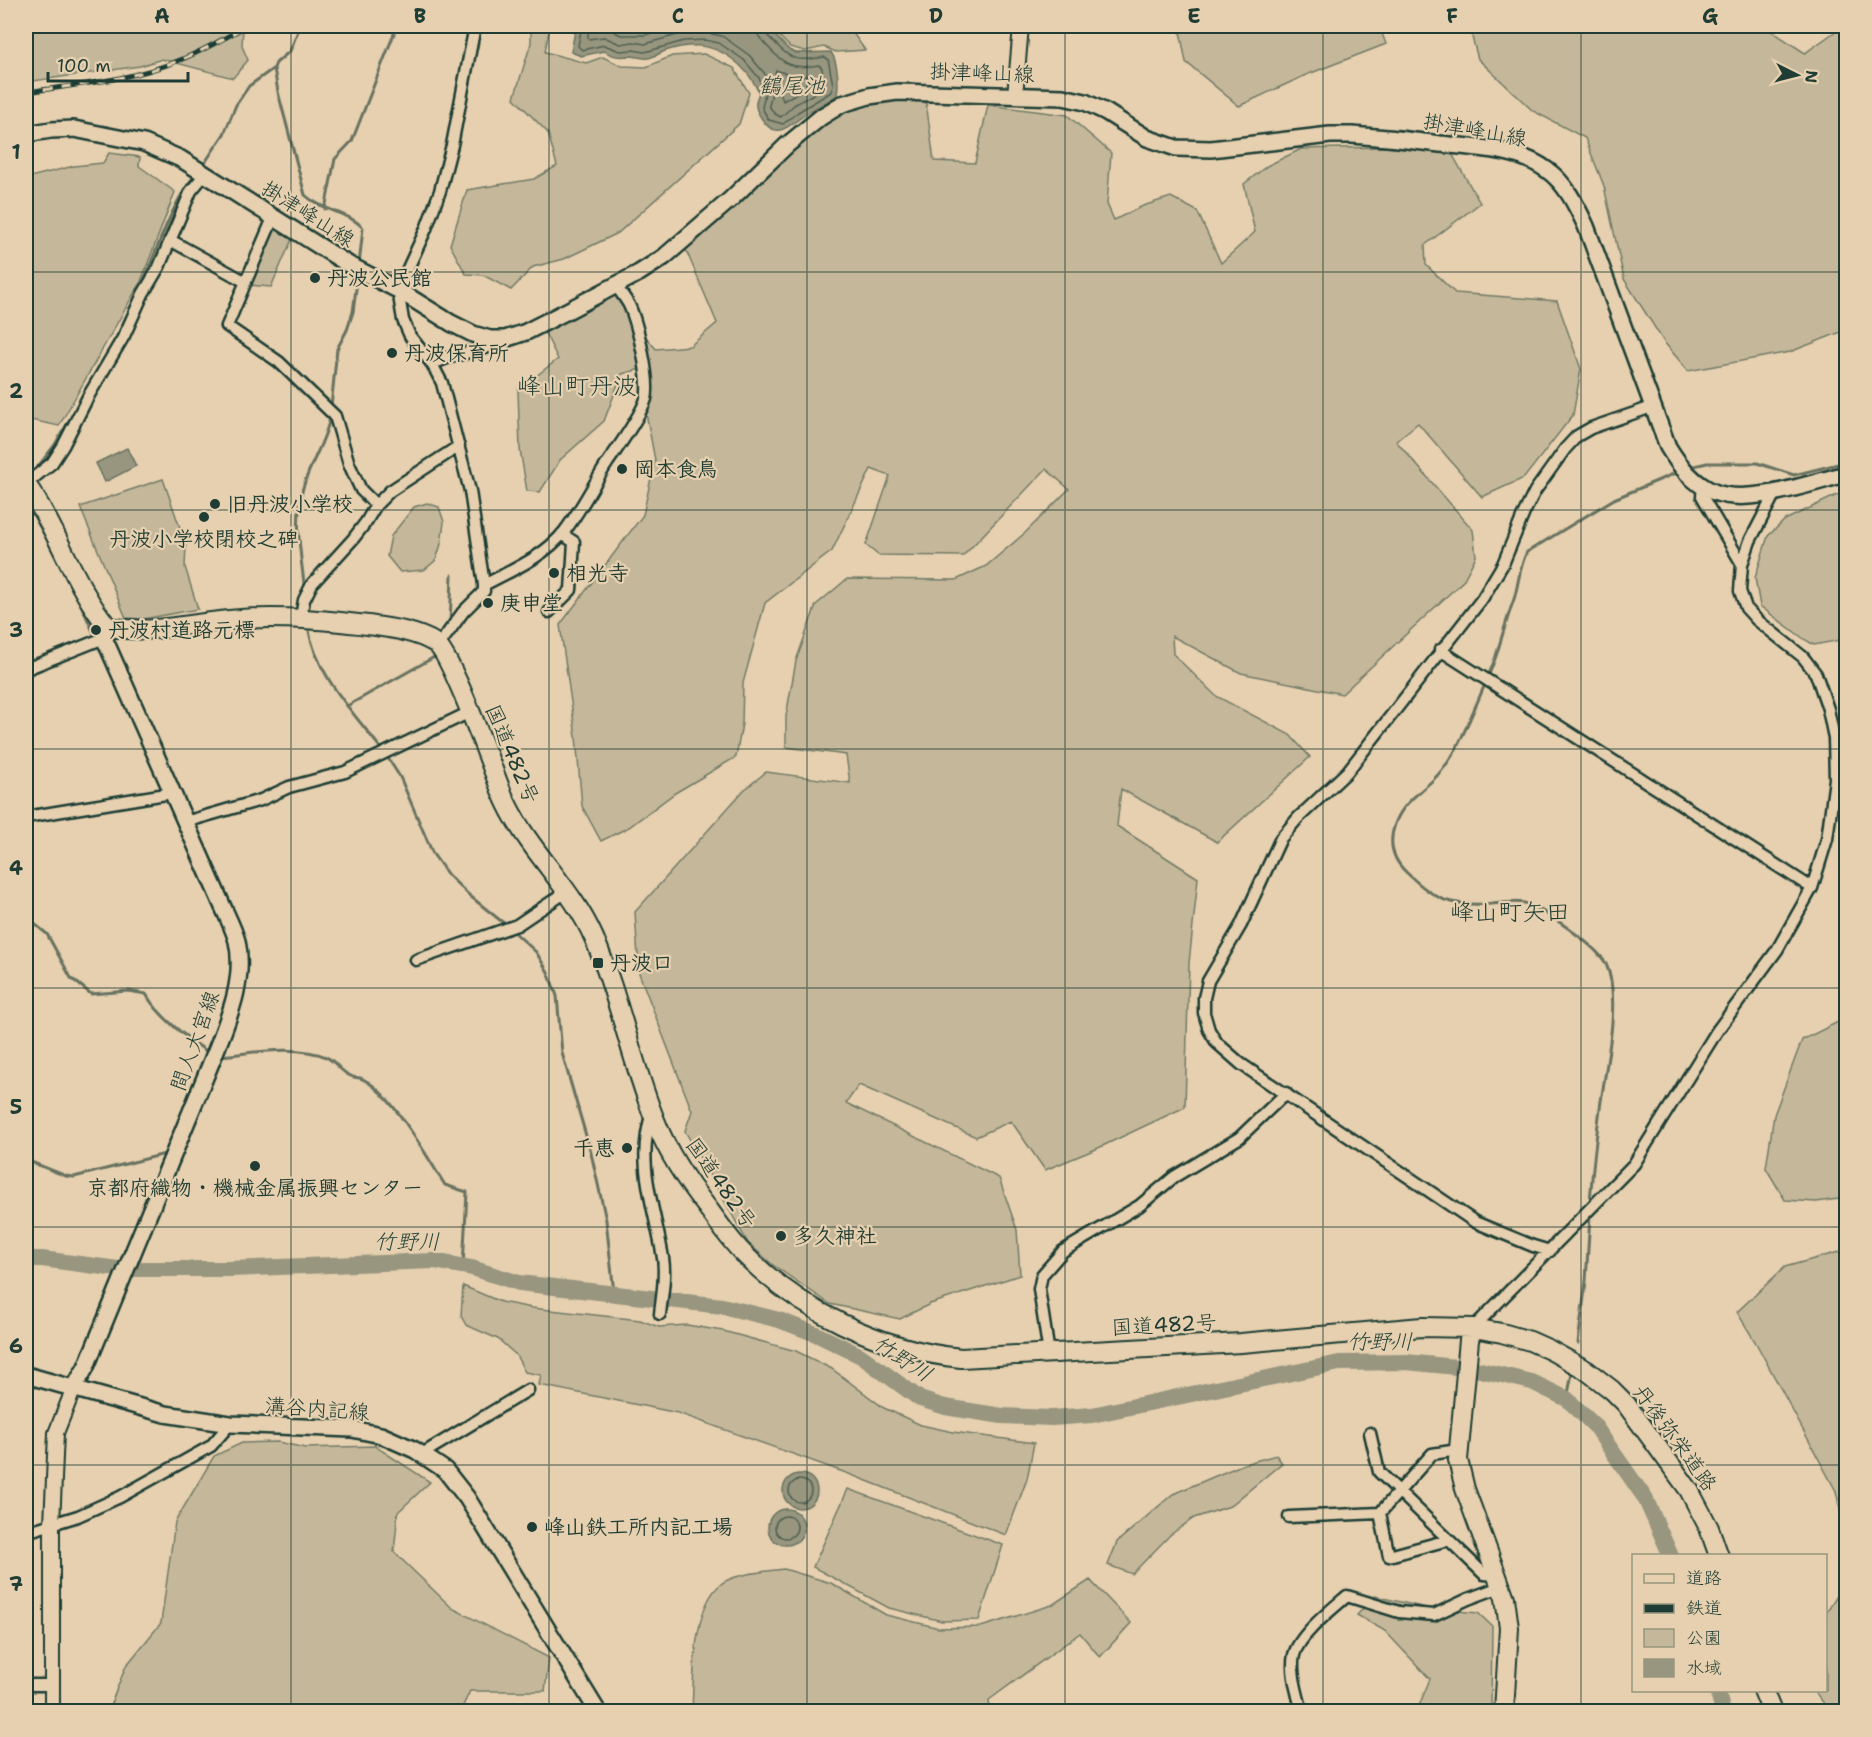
<svg xmlns="http://www.w3.org/2000/svg" width="1872" height="1737" font-family="'Shantell Sans','Klee One',sans-serif">
<style>
.green{fill:#c5b89a;stroke:#727a67;stroke-width:1.5}
.water{fill:#98967f;stroke:#687261;stroke-width:1.5}
.lines{fill:none;stroke-linecap:round;stroke-linejoin:round}
.shore{stroke:#4f6152;stroke-width:1.5}
.stream{stroke:#687261;stroke-width:3}
.river{stroke:#98967f;stroke-width:16}
.minor-casing{stroke:#1f3d34;stroke-width:15}
.tertiary-casing{stroke:#1f3d34;stroke-width:18}
.secondary-casing{stroke:#1f3d34;stroke-width:20}
.trunk-casing{stroke:#1f3d34;stroke-width:22}
.minor{stroke:#e6d0af;stroke-width:10}
.tertiary{stroke:#e6d0af;stroke-width:14}
.secondary{stroke:#e6d0af;stroke-width:15}
.trunk{stroke:#e6d0af;stroke-width:18}
.rail-casing{stroke:#1f3d34;stroke-width:5}
.rail{stroke:#e6d0af;stroke-width:3;stroke-dasharray:9;stroke-linecap:butt}
.grid{fill:none;stroke:#1f3d34;stroke-width:1.5;stroke-opacity:0.55}
.poi-dot{fill:#1f3d34;stroke:#e6d0af;stroke-width:2}
.labels{text-anchor:middle;stroke-width:4.5;stroke-linejoin:round;paint-order:stroke}
.street-label{font-size:21px;fill:#1f3d34;stroke:#e6d0af}
.poi-label{font-size:21px;font-weight:bold;fill:#1f3d34;stroke:#e6d0af;text-anchor:start}
.water-label{font-size:22px;font-style:italic;fill:#2b463c;stroke:#e6d0af}
.quarter-label{font-size:24px;fill:#1f3d34;stroke:#e6d0af}
.neatline{fill:none;stroke:#1f3d34;stroke-width:2}
.grid-label{font-size:20px;text-anchor:middle;font-weight:bold;fill:#1f3d34}
</style>
<rect width="100%" height="100%" fill="#e6d0af"/>
<filter id="ink" filterUnits="userSpaceOnUse"><feTurbulence type="fractalNoise" baseFrequency=".0167" numOctaves="2"/><feDisplacementMap in="SourceGraphic" scale="12" xChannelSelector="R" yChannelSelector="G"/><feConvolveMatrix kernelMatrix="1 2 1 2 8 2 1 2 1" color-interpolation-filters="sRGB"/></filter>
<g filter="url(#ink)">
<!-- green -->
<path class="green" d="M26,26H243L242,46L248,60L233,78L162,59L140,66L26,82Z
M531,26H550L545,52L586,63L603,57L622,66L646,67L672,56L704,54L734,68L749,93L739,124L618,233L564,259L533,267L511,290L483,275L466,274L450,245L467,190L534,179L557,166L548,133L514,98L531,43Z
M769,26H900L893,34L850,29L865,50L836,52L824,47L805,51L790,47Z
M1179,26H1379L1386,44L1306,75L1239,106L1186,62Z
M1469,26H1764L1805,53L1843,26H1846V330L1790,352L1688,371L1664,342L1624,279L1604,186L1585,138L1533,111L1478,59Z
M898,97L926,102L934,161L975,163L988,105L1067,115L1111,153L1107,204L1114,220L1143,206L1171,197L1197,211L1221,263L1255,232L1244,184L1267,166L1301,149L1384,147L1452,154L1480,203L1425,245L1426,265L1455,293L1557,301L1581,369L1573,415L1524,478L1482,497L1418,423L1396,441L1473,530L1476,556L1463,581L1342,694L1241,673L1172,636L1173,654L1216,696L1290,735L1310,757L1217,842L1121,789L1117,826L1198,878L1189,963L1185,1107L1096,1149L1045,1170L1011,1121L976,1137L859,1085L846,1103L999,1178L1017,1230L1020,1275L930,1304L900,1319L830,1304L773,1265L748,1243L685,1131L692,1111L639,973L635,912L744,790L766,772L850,783L846,755L786,747V716L796,661L816,605L847,579L956,580L986,566L1025,533L1069,489L1046,469L963,556L878,555L866,545L890,476L871,469L832,551L765,603L743,683L742,724L736,757L675,793L629,827L601,841L582,806L576,737L560,625L643,515L655,460L646,413L651,383L642,336L646,337L656,349L690,346L717,323L686,250L781,156L843,110L870,101Z
M109,153L140,157L139,166L175,192L141,281L59,426L26,419V350L28,318L26,316V178L74,166L103,163Z
M274,226L293,237L271,287L249,285Z
M610,292C633,297 637,349 641,369L622,374L604,421L560,460L540,492L527,491L520,449L518,390L558,359L542,327Z
M163,479L186,545L185,567L198,609L143,619L126,618L80,507Z
M1846,493V639L1814,645L1804,639L1760,606L1755,578L1768,536L1785,520L1837,495Z
M427,503L439,507L444,522L441,544L436,560L424,570L400,572L387,556L391,536L414,507Z
M1846,1018V1198L1816,1202L1785,1200L1766,1168L1774,1115L1802,1040Z
M1846,1250V1536L1836,1491L1756,1343L1737,1312L1785,1267Z
M463,1286L501,1302L532,1308L640,1320L659,1327L687,1325L723,1331L796,1351L832,1369L884,1408L921,1425L953,1432L1034,1443L1027,1479L1006,1535L849,1474L678,1413L539,1385L541,1375L525,1372L516,1355L498,1339L466,1325L461,1316Z
M278,1442L305,1448L375,1446L430,1482L398,1512L394,1552L452,1608L549,1658L545,1691H470L460,1712L108,1711L126,1666L161,1623L175,1522L214,1456L242,1443Z
M1276,1455L1282,1463L1230,1506L1194,1518L1170,1535L1132,1574L1108,1565L1117,1542L1173,1494L1244,1464Z
M848,1489L1003,1545L979,1620L942,1621L889,1608L813,1567Z
M784,1569L831,1583L886,1615L939,1628L981,1627L1052,1605L1090,1580L1131,1623L1100,1657L1080,1633L989,1700L990,1711H692C694,1677 692,1607 721,1584C733,1574 768,1571 784,1569Z
M1846,1580V1711H1830L1814,1691L1826,1690V1613Z
M1375,1596L1426,1608L1478,1613L1492,1626L1491,1711H1417L1430,1679L1385,1631L1357,1615Z"/>
<!-- water -->
<path class="water" d="M576,26H766L789,50L796,53L831,52C838,63 839,82 837,95C829,102 818,106 809,112C793,121 778,144 762,119C755,109 754,104 759,93C753,79 744,67 731,58C710,43 689,43 665,51C660,53 654,57 648,58C642,59 636,56 630,56C619,57 613,57 604,51L581,56L571,52Z
M127,448L136,466L105,482L96,463Z
M783 1491a17 17 0 1 1 34 0a17 17 0 1 1-34 0Z
M768 1527a18 18 0 1 1 36 0a18 18 0 1 1-36 0Z"/>
<g class="lines">
<!-- shore -->
<path class="shore" d="M582,26L578,46L582,50L604,45L620,51L633,50L645,52L684,41L705,40L719,43L744,60L759,78L765,93L762,108L769,120L783,124L798,112L831,92L833,85L828,59L824,57C798,62 791,61 773,41C768,36 763,33 762,26
M589,26L588,37L589,39L604,37L620,44L633,42L645,44L684,33H706L722,36L749,55L765,74L772,92L769,106L775,114L781,117L794,105L824,88L822,68L819,65C793,70 784,65 767,46C761,39 756,35 755,26
M598,26L600,28L609,29L621,35H645L676,26
M776,70L793,76H813L815,82L783,101L775,74Z
M789 1491a11 11 0 1 1 22 0a11 11 0 1 1-22 0Z
M775 1527a11 11 0 1 1 22 0a11 11 0 1 1-22 0Z"/>
<!-- stream -->
<path class="stream" d="M274,68L278,92L305,195C322,211 349,212 363,228L359,265
M202,167L224,134L236,105L249,86L274,68L276,63L290,51L300,26
M325,209L335,159L352,141L397,26
M140,289C156,254 171,203 196,174
M111,349L134,301
M331,407L337,349L347,330L353,312L358,274
M1690,467L1707,463H1757L1794,475L1846,462
M33,473L54,446L78,406
M26,501L65,573
M304,584C301,555 295,525 301,496C306,468 325,445 330,417
M450,624L452,575
M308,626C315,674 354,713 382,750
M76,646V643L95,636L78,598
M26,676L63,660
M347,706L438,655
M386,755L400,777L433,854L448,875L470,896L506,925
M26,917L47,934L71,978L91,994L128,991L146,994C158,1016 189,1040 211,1054
M511,929L536,952L548,972L557,996L562,1053L591,1153L606,1220L614,1293
M220,1056C252,1053 296,1044 326,1057C336,1061 341,1073 351,1076C353,1078 357,1077 360,1078C390,1089 427,1157 445,1185L467,1192L463,1266
M26,1160L66,1176L74,1177L165,1154
M1590,1203C1592,1171 1596,1140 1600,1108C1605,1071 1622,998 1606,964C1598,947 1543,908 1524,903C1514,901 1502,903 1492,904C1450,906 1437,902 1407,873C1392,859 1388,843 1395,824C1402,804 1418,794 1433,780C1445,768 1454,755 1461,739C1473,712 1486,684 1496,656C1502,637 1507,618 1514,599C1519,583 1519,567 1527,552L1614,499L1678,472
M1578,1343L1586,1281L1590,1216
M1567,1399L1572,1373"/>
<!-- river -->
<path class="river" d="M26,1259H42L118,1269H229L434,1261L472,1268L519,1283L722,1306L779,1320L816,1334L861,1356L920,1399L945,1407L1002,1416L1052,1418L1092,1415L1339,1363L1406,1362L1476,1369L1532,1382L1567,1399L1594,1425L1645,1498L1671,1556
M1717,1690L1723,1712"/>
<!-- minor casing -->
<g class="minor-casing">
<path id="minor" d="M273,218L227,326L279,362L335,416L349,464L361,490L376,505
M170,240L246,282
M432,364L447,358L489,347L490,339
M26,484L52,463L63,446L89,395L124,336L143,294L159,267L191,191L205,174
M1703,486L1702,496L1742,564
M484,585C512,570 544,557 564,532C581,510 593,485 608,462C619,446 640,417 646,399C651,380 637,322 629,305C625,298 620,292 616,285
M549,612L571,590L574,542L562,534
M301,617L304,600L312,584L353,539L366,522L376,505L390,491L459,446
M439,645L463,612L484,591V585L470,491L442,383L432,364L410,336L403,320L398,290L426,229L440,191L452,145L475,26
M1440,650L1812,888
M26,669L104,638
M26,817L172,793
M185,822L261,800L289,787L345,772L470,712
M416,960L517,925L566,892
M652,1113C635,1164 655,1208 663,1258C666,1277 662,1295 660,1314
M1550,1251L1533,1246L1475,1222L1241,1064L1217,1043L1209,1030L1204,1013V998L1208,981L1241,925L1281,838L1298,818L1347,772L1482,599L1503,564L1524,513L1535,491L1565,449L1577,436L1591,428L1652,407
M1473,1328L1634,1164L1717,1031L1777,950L1812,888L1827,839L1835,779L1834,738L1828,709L1816,674L1803,657L1757,620L1746,608L1740,591L1742,564L1750,541L1776,491
M1049,1354L1039,1289L1042,1275L1063,1251L1139,1206L1174,1177L1239,1138L1286,1093
M1370,1433L1379,1472L1484,1574L1496,1575
M422,1454L528,1390
M1380,1513L1389,1556L1448,1540
M1289,1517L1380,1513L1432,1454L1458,1450
M26,1532L78,1516L120,1497L211,1446L230,1424
M26,1685H52
M1302,1712C1298,1695 1290,1672 1294,1655C1299,1635 1332,1609 1347,1596L1399,1612L1434,1615L1468,1599L1500,1587"/>
</g>
<!-- tertiary casing -->
<g class="tertiary-casing">
<path id="tertiary" d="M1015,96L1021,26
M52,1712V1524L56,1433L74,1388"/>
</g>
<!-- secondary casing -->
<g class="secondary-casing">
<path id="secondary" d="M26,134L51,130L74,129L144,143L181,159L351,266L398,290L451,323L473,334L490,339H505L526,332L567,311L639,273L664,257L731,199L787,145L821,117L842,104L869,96L897,92L1063,97L1085,102L1106,112L1147,138L1176,148L1211,149L1330,135H1352C1382,137 1411,140 1440,144C1476,148 1517,148 1547,170C1566,183 1577,207 1586,226L1668,447C1679,465 1693,484 1714,492C1749,506 1810,483 1846,474
M26,1375L165,1414L230,1424L352,1429L381,1435L415,1450L445,1470L467,1498L598,1712
M74,1388L86,1367L213,1058C227,1022 246,981 237,941C234,930 228,918 223,907L104,638L108,627"/>
</g>
<!-- trunk casing -->
<g class="trunk-casing">
<path id="trunk" d="M26,484C58,529 73,584 108,627C155,635 194,622 241,619C284,616 325,620 368,625C389,628 416,631 435,643C451,653 492,768 502,793C524,847 571,885 594,938C620,998 632,1065 657,1125C669,1155 687,1182 707,1207C718,1222 729,1239 742,1252C798,1310 880,1350 961,1358L1241,1343L1422,1327L1473,1328L1502,1333L1530,1341L1550,1350L1586,1370L1612,1390L1626,1404L1689,1490L1709,1528L1719,1556
M1473,1328L1469,1340L1458,1460L1465,1489L1505,1598L1509,1628L1504,1712
M1763,1690L1772,1712"/>
</g>
<!-- minor -->
<use href="#minor" class="minor"/>
<!-- tertiary -->
<use href="#tertiary" class="tertiary"/>
<!-- secondary -->
<use href="#secondary" class="secondary"/>
<!-- trunk -->
<use href="#trunk" class="trunk"/>
<!-- rail casing -->
<g class="rail-casing">
<path id="rail" d="M26,92C77,85 132,80 180,60C203,51 225,38 246,26"/>
</g>
<!-- rail -->
<use href="#rail" class="rail"/>
</g>
</g>
<!-- grid -->
<path class="grid" d="M291,26V1712M549,26V1712M807,26V1712M1065,26V1712M1323,26V1712M1581,26V1712M26,272H1846M26,510H1846M26,749H1846M26,988H1846M26,1227H1846M26,1465H1846"/>
<!-- markers -->
<g class="poi-dot">
<circle cx="315" cy="278" r="6"/>
<circle cx="392" cy="353" r="6"/>
<circle cx="622" cy="469" r="6"/>
<circle cx="215" cy="504" r="6"/>
<circle cx="204" cy="517" r="6"/>
<circle cx="554" cy="573" r="6"/>
<circle cx="488" cy="603" r="6"/>
<circle cx="96" cy="630" r="6"/>
<rect x="592" y="957" width="12" height="12" rx="3"/>
<circle cx="627" cy="1148" r="6"/>
<circle cx="255" cy="1166" r="6"/>
<circle cx="781" cy="1236" r="6"/>
<circle cx="532" cy="1527" r="6"/>
</g>
<g class="labels">
<!-- street labels -->
<g class="street-label">
<text transform="translate(982 73) rotate(2)" y="7">掛津峰山線</text>
<text transform="translate(1475 130) rotate(10)" y="7">掛津峰山線</text>
<text transform="translate(308 214) rotate(32)" y="7">掛津峰山線</text>
<text transform="translate(512 754) rotate(67)" y="7">国道482号</text>
<text transform="translate(195 1041) rotate(-70)" y="7">間人大宮線</text>
<text transform="translate(721 1183) rotate(55)" y="7">国道482号</text>
<text transform="translate(1164 1325) rotate(-3)" y="7">国道482号</text>
<text transform="translate(317 1409) rotate(4)" y="7">溝谷内記線</text>
<text transform="translate(1675 1438) rotate(54)" y="7">丹後弥栄道路</text>
</g>
<!-- poi labels -->
<g class="poi-label">
<text x="327" y="285">丹波公民館</text>
<text x="404" y="360">丹波保育所</text>
<text x="634" y="476">岡本食鳥</text>
<text x="227" y="511">旧丹波小学校</text>
<text x="204" y="546" text-anchor="middle">丹波小学校閉校之碑</text>
<text x="566" y="580">相光寺</text>
<text x="500" y="610">庚申堂</text>
<text x="108" y="637">丹波村道路元標</text>
<text x="610" y="970">丹波口</text>
<text x="615" y="1155" text-anchor="end">千恵</text>
<text x="255" y="1195" text-anchor="middle">京都府織物・機械金属振興センター</text>
<text x="793" y="1243">多久神社</text>
<text x="544" y="1534">峰山鉄工所内記工場</text>
</g>
<!-- water labels -->
<g class="water-label">
<text x="792" y="93">鶴尾池</text>
<text x="407" y="1249">竹野川</text>
<text x="1380" y="1349">竹野川</text>
<text transform="translate(903 1358) rotate(33)" y="8">竹野川</text>
</g>
<!-- quarter labels -->
<g class="quarter-label">
<text x="577" y="394">峰山町丹波</text>
<text x="1510" y="920">峰山町矢田</text>
</g>
</g>
<!-- margin -->
<rect width="1872" height="1737" fill="none" stroke="#e6d0af" stroke-width="66"/>
<!-- legend -->
<rect x="1632" y="1554" width="195" height="138" fill="#e6d0af" stroke="#96957e" stroke-width="1.5"/>
<rect x="1644" y="1574" width="30" height="9" fill="#e6d0af" stroke="#96957e" stroke-width="1.5"/>
<text x="1686" y="1584" font-size="18" fill="#1f3d34">道路</text>
<rect x="1644" y="1604" width="30" height="9" fill="#1f3d34" stroke="#96957e" stroke-width="1.5"/>
<text x="1686" y="1614" font-size="18" fill="#1f3d34">鉄道</text>
<rect x="1644" y="1629" width="30" height="18" fill="#c5b89a" stroke="#96957e" stroke-width="1.5"/>
<text x="1686" y="1644" font-size="18" fill="#1f3d34">公園</text>
<rect x="1644" y="1659" width="30" height="18" fill="#98967f" stroke="#96957e" stroke-width="1.5"/>
<text x="1686" y="1674" font-size="18" fill="#1f3d34">水域</text>
<!-- north arrow -->
<g transform="translate(1797 75) rotate(96)" stroke="#e6d0af" stroke-width="4.5" paint-order="stroke">
<path d="M0-4.5L10 22L0 15L-10 22Z" fill="#1f3d34"/>
<text y="-9" font-size="16" font-weight="bold" text-anchor="middle" fill="#1f3d34">N</text>
</g>
<!-- scale -->
<path d="M48 72v9h140v-9" fill="none" stroke="#1f3d34" stroke-width="3"/>
<text x="57" y="72" font-size="18" fill="#1f3d34" stroke="#e6d0af" stroke-width="4.5" paint-order="stroke">100 m</text>
<rect x="33" y="33" width="1806" height="1671" class="neatline"/>
<g class="grid-label">
<text x="162" y="23">A</text>
<text x="420" y="23">B</text>
<text x="678" y="23">C</text>
<text x="936" y="23">D</text>
<text x="1194" y="23">E</text>
<text x="1452" y="23">F</text>
<text x="1710" y="23">G</text>
<text x="16" y="159">1</text>
<text x="16" y="398">2</text>
<text x="16" y="637">3</text>
<text x="16" y="875">4</text>
<text x="16" y="1114">5</text>
<text x="16" y="1353">6</text>
<text x="16" y="1591">7</text>
</g>
</svg>
